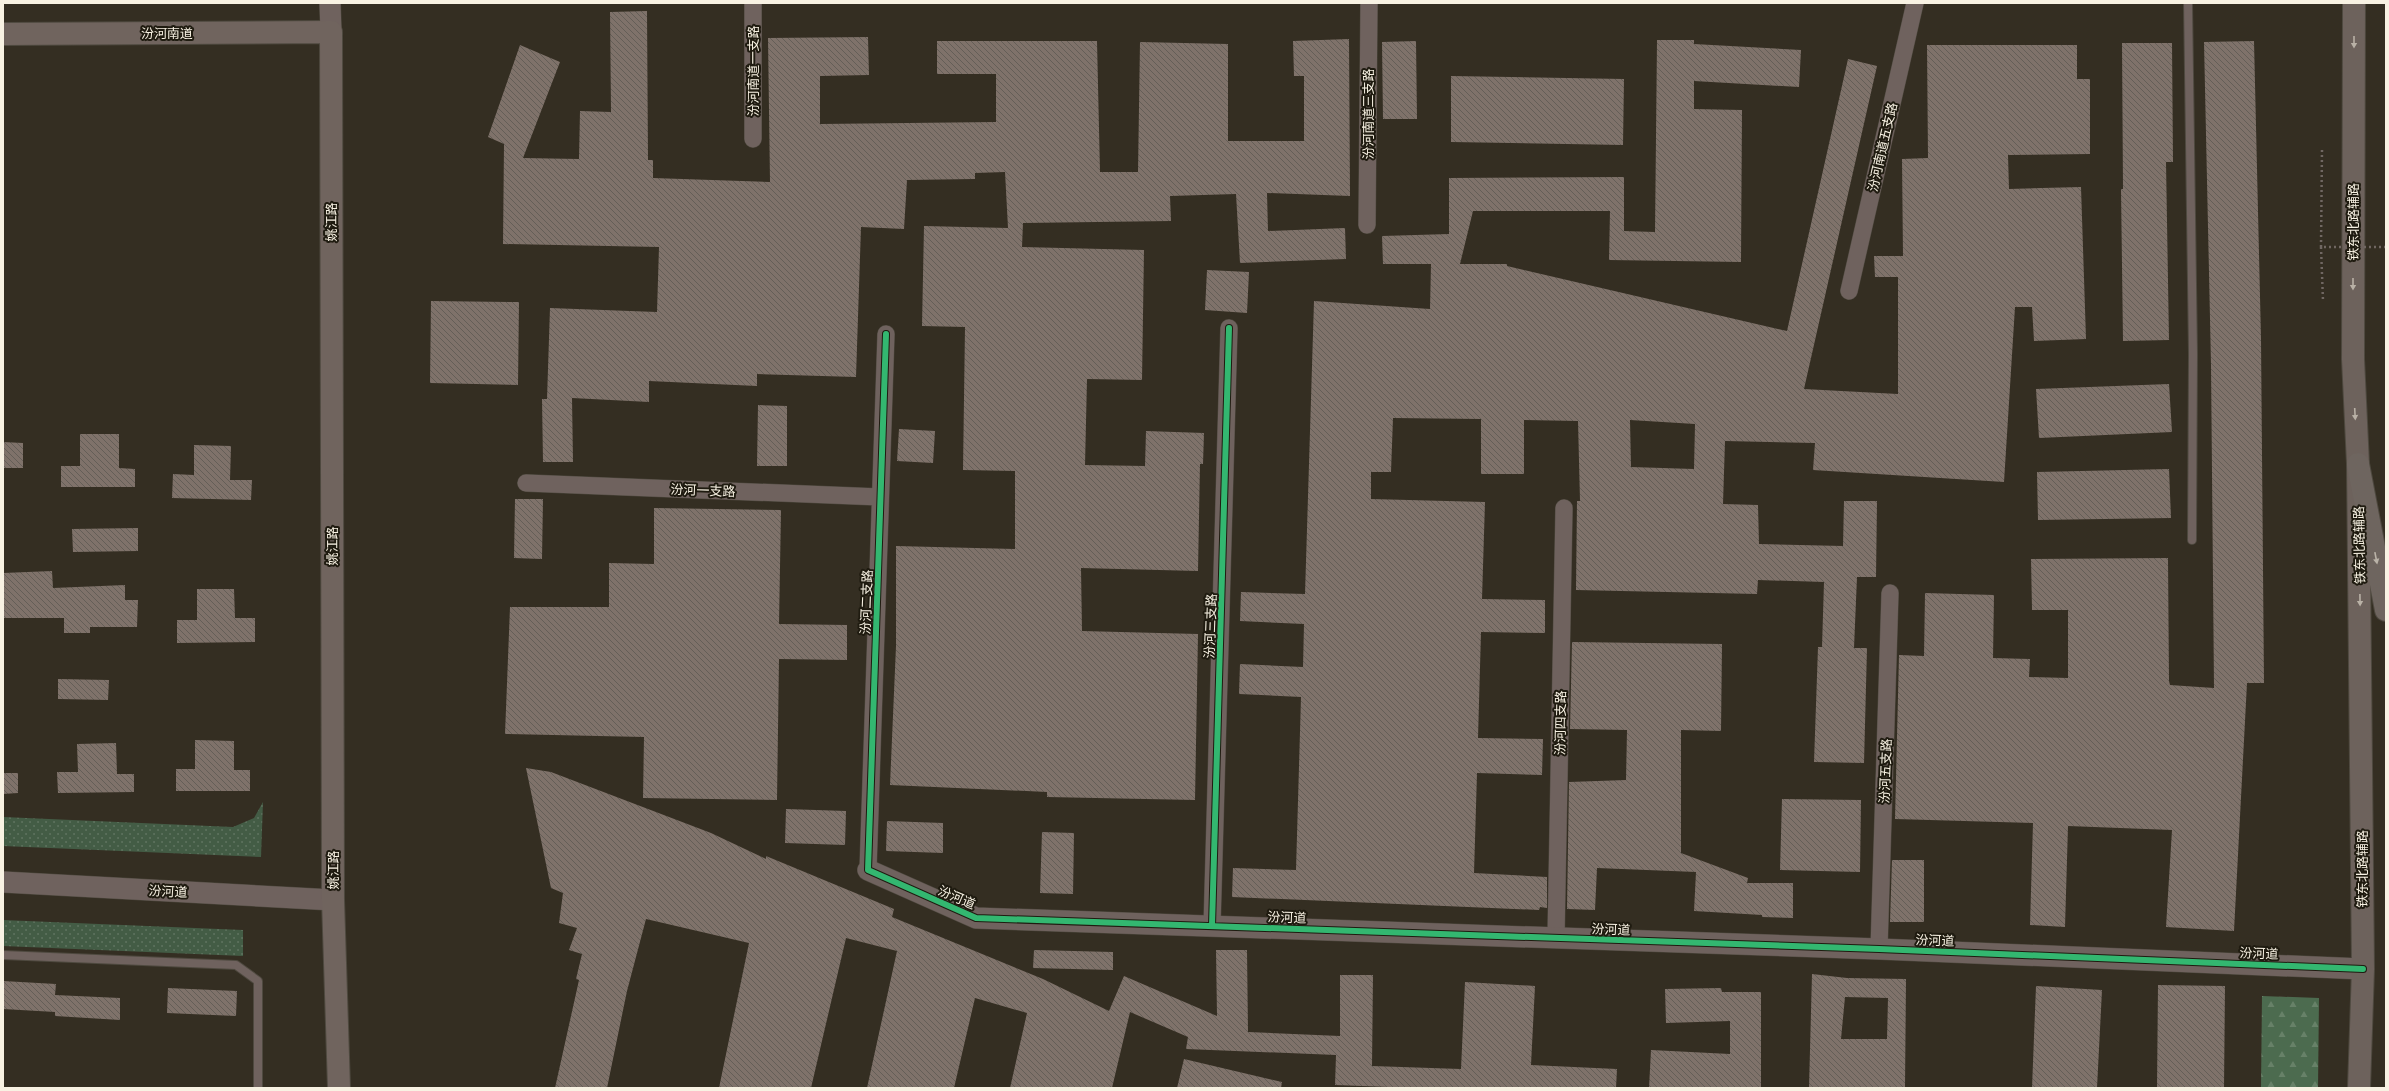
<svg xmlns="http://www.w3.org/2000/svg" width="2389" height="1091" font-family="'Exo 2','Noto Sans SC',sans-serif">
<style>
.grass{fill:url(#grass-dots)}
.forest{fill:url(#forest-firs)}
.building{fill:url(#building-back-hatch);fill-rule:evenodd}
.lines{fill:none;stroke-linecap:round;stroke-linejoin:round}
.service-casing{stroke:#4e493f;stroke-width:10}
.minor-casing{stroke:#4e493f;stroke-width:18}
.tertiary-casing{stroke:#4e493f;stroke-width:22}
.secondary-casing{stroke:#4e493f;stroke-width:24}
.primary-casing{stroke:#4e493f;stroke-width:24}
.trunk-casing{stroke:#4e493f;stroke-width:24}
.path{stroke:#706762;stroke-width:2.5;stroke-dasharray:2 3;stroke-linecap:butt}
.service{stroke:#6f625e;stroke-width:8}
.minor{stroke:#6f625e;stroke-width:17}
.tertiary{stroke:#6f625e;stroke-width:21}
.secondary{stroke:#70645e;stroke-width:22}
.primary{stroke:#6d625c;stroke-width:22}
.trunk{stroke:#6e655f;stroke-width:22}
.path-bridge{stroke:#706762;stroke-width:2.5;stroke-dasharray:2 3;stroke-linecap:butt}
.cycleway-casing{stroke:#1f1b10;stroke-width:8}
.cycleway{stroke:#33b770;stroke-width:6}
.oneway{fill:#b9b1a6}
.oneway2{fill:#bab3a8}
.labels{text-anchor:middle;stroke-width:4;stroke-linejoin:round;paint-order:stroke}
.street-label{font-size:13px;fill:#f8f2e3;stroke:#1f1b10}
</style>
<defs>
<pattern id="grass-dots" width="8" height="8" patternUnits="userSpaceOnUse"><rect width="8" height="8" fill="#435c45"/><path d="M2 2h.1M6 6h.1" fill="none" stroke="#5f7460" stroke-width="1.8" stroke-linecap="round"/></pattern>
<pattern id="forest-firs" width="22" height="20" patternUnits="userSpaceOnUse"><rect width="22" height="20" fill="#4c6b4f"/><path d="M5 1l3.5 6h-7zM16 11l3.5 6h-7z" fill="#678168"/></pattern>
<pattern id="building-back-hatch" width="6" height="6" patternUnits="userSpaceOnUse"><rect width="6" height="6" fill="#7f726a"/><path d="M-1 5l2 2M0 0l6 6M5-1l2 2" fill="none" stroke="#645e57"/></pattern>
</defs>
<rect width="100%" height="100%" fill="#342e22"/>
<!-- grass -->
<path class="grass" d="M263,802L261,857L3,846V817L233,827L254,818Z
M3,920L243,930V956L3,946Z"/>
<!-- forest -->
<path class="forest" d="M2262,996L2319,998L2318,1088H2261Z"/>
<!-- building -->
<path class="building" d="M647,11L648,160H653V178L770,182L768,38L868,37L869,75L820,76V124L996,122V74H937V41H1097L1100,172H1138L1140,42L1228,44V141H1304V76H1294L1293,41L1349,39L1350,196L1267,193L1268,231L1345,228L1346,259L1240,263L1236,194L1170,196L1171,221L1023,223L1022,247L1144,250L1142,380L1087,379L1085,465L1145,466L1146,431L1204,433L1203,464H1200L1198,571L1081,568L1082,631L1198,634L1195,800L1047,797V792L890,785L896,646V546L1015,549V471L963,470L965,327L922,326L924,226L1008,228L1005,172L975,173V179L907,180L904,229L861,227L856,377L757,374V386L649,381V402L572,398L573,462H543L542,399H547L550,308L657,312L659,247L503,244L504,144L488,137L520,45L560,62L523,158L579,159L580,111L611,112L610,12Z
M1657,40H1694V44L1801,50L1799,87L1694,81V109L1742,110L1741,262L1609,260L1610,211H1473L1460,264H1507V266L1787,331L1848,59L1877,66L1804,389L1898,394V277H1875L1874,256H1903L1902,159L1928,158L1927,45H2077V79H2090V154L2008,155L2009,189L2081,187L2086,339L2034,341L2032,307H2015L2004,482L1813,470L1815,443L1725,441L1723,504L1758,505L1759,544L1843,546L1844,501H1877L1876,577H1857L1854,648H1867L1864,763L1814,762L1818,647H1822L1824,582L1758,580L1757,594L1576,590L1577,501H1580L1578,421L1524,420V474H1481V419L1393,418L1391,472H1371V499L1485,502L1482,599L1545,600V633L1481,632L1478,738L1543,739L1542,775L1477,773L1474,873L1547,877V908L1540,907L1539,910L1232,897L1233,868L1296,870L1301,697L1239,694L1240,664L1303,667L1304,624L1240,621L1241,592L1305,594L1314,301L1430,309L1431,264H1383L1382,236L1449,234V178L1624,177V231L1655,232ZM1630,420L1695,424L1694,469L1631,467Z
M1416,41L1417,119H1383L1382,42Z
M2254,41L2261,339L2264,683H2247L2234,931L2166,927L2172,830L2068,826L2065,927L2030,925L2033,823L1895,819L1899,655L1924,656L1925,593L1994,595L1993,658L2030,659L2029,677L2068,678V610H2032L2031,559L2168,558L2169,681L2170,685L2214,688L2211,365L2204,42Z
M2122,43H2172L2173,162H2166L2169,340L2123,341L2121,189H2123Z
M1451,76L1624,79L1623,145L1451,142Z
M1207,270L1249,272L1247,313L1205,310Z
M431,301L519,302L518,385L430,383Z
M2169,384L2172,432L2039,438L2036,389Z
M758,405L787,406V466H757Z
M899,429L935,431L933,463L897,461Z
M80,434H119V468L135,469V487H61V466H80Z
M3,442L23,443V468H4Z
M194,445L231,446L230,480H252L251,500L172,498L173,474L194,475Z
M2169,469L2171,518L2038,520L2037,472Z
M515,499H543L542,559L514,558Z
M654,508L781,510L779,624L847,625V660L779,659L777,800L643,798L644,737L505,734L510,607H609V563L654,564Z
M138,528V551L73,552L72,529Z
M52,571L53,588L125,585V600H138L137,627H90V633H64V618H3V573Z
M197,589H234L235,618H255V642L177,643V620H197Z
M1572,642L1722,644L1721,731L1681,730V853L1748,878L1747,883H1793V918L1762,917V915L1694,911L1696,872L1597,868L1595,910L1567,909L1569,782L1626,780L1627,730L1570,729Z
M58,679L109,680L108,700L58,699Z
M195,740L234,741V770H250V791H176V769H195Z
M116,743L117,774H134V792L58,793L57,772H78L77,744Z
M526,768L551,772L711,833L766,859V856L894,909L892,917L1043,979L1109,1011L1124,976L1217,1016L1216,950H1247L1248,1032L1340,1036V975H1373L1372,1066L1461,1069L1465,982L1535,986L1531,1065L1617,1069L1616,1088H1415L1335,1085L1336,1055L1186,1049L1188,1037L1130,1012L1112,1088H1010L1027,1013L975,998L954,1088H867L897,951L846,938L811,1088H719L749,943L646,919L627,991L607,1088H555L579,980L576,979L582,954L569,950L577,928L559,923L563,893L551,888Z
M3,773H18V793L3,794Z
M1782,799L1861,800L1860,872L1780,870Z
M786,809L846,811L845,845L785,843Z
M887,821L943,823V853L886,851Z
M1042,832L1074,833L1073,894L1040,893Z
M1892,860H1924V922H1890Z
M1034,950L1113,952V970L1033,968Z
M1812,974L1847,978L1906,979L1905,1088H1809ZM1845,997L1888,998L1887,1039H1841Z
M3,981L56,984L55,995L120,998V1020L55,1016V1012L3,1009Z
M2158,985L2225,986L2224,1088H2157Z
M2036,986L2102,990L2097,1088H2032Z
M168,988L237,991L236,1016L167,1013Z
M1721,988L1722,992H1761V1087L1649,1088L1651,1050L1730,1054V1021L1666,1023L1665,989Z
M1184,1059L1282,1082L1281,1088H1177Z"/>
<g class="lines">
<!-- service casing -->
<g class="service-casing">
<path id="service" d="M2188,3L2193,354L2192,540
M3,955L236,965L258,981V1088"/>
</g>
<!-- minor casing -->
<g class="minor-casing">
<path id="minor" d="M753,139V3
M1367,225L1369,3
M1849,291L1915,3
M526,483L880,497
M868,870L886,334
M1212,926L1229,328
M1556,938L1564,508
M1879,949L1890,593"/>
</g>
<!-- tertiary casing -->
<g class="tertiary-casing">
<path id="tertiary" d="M330,3L331,32
M868,870L976,918L1879,949L2363,969
M3,882L333,900"/>
</g>
<!-- secondary casing -->
<g class="secondary-casing">
<path id="secondary" d="M3,34L331,32L333,900L339,1088"/>
</g>
<!-- primary casing -->
<g class="primary-casing">
<path id="primary" d="M2354,3L2353,359L2358,464L2363,969L2359,1088"/>
</g>
<!-- trunk casing -->
<g class="trunk-casing">
<path id="trunk" d="M2358,464L2386,610"/>
</g>
<!-- path -->
<path class="path" d="M2321,247L2323,301"/>
<!-- service -->
<use href="#service" class="service"/>
<!-- minor -->
<use href="#minor" class="minor"/>
<!-- tertiary -->
<use href="#tertiary" class="tertiary"/>
<!-- secondary -->
<use href="#secondary" class="secondary"/>
<!-- primary -->
<use href="#primary" class="primary"/>
<!-- trunk -->
<use href="#trunk" class="trunk"/>
<!-- path-bridge -->
<path class="path-bridge" d="M2322,150L2321,247H2386"/>
<!-- cycleway casing -->
<g class="cycleway-casing">
<path id="cycleway" d="M886,334L868,870L976,918L1879,949L2363,969
M1212,926L1229,328"/>
</g>
<!-- cycleway -->
<use href="#cycleway" class="cycleway"/>
</g>
<!-- one-way arrows -->
<defs><path id="oneway-solid" d="M-6-.8H1V-3.2L6.5 0L1 3.2V.8H-6Z"/></defs>
<g class="oneway">
<use href="#oneway-solid" transform="translate(2354 42) rotate(90)"/>
<use href="#oneway-solid" transform="translate(2353 284) rotate(90)"/>
<use href="#oneway-solid" transform="translate(2355 414) rotate(87)"/>
<use href="#oneway-solid" transform="translate(2360 600) rotate(89)"/>
</g>
<use class="oneway2" href="#oneway-solid" transform="translate(2376 558) rotate(79)"/>
<g class="labels">
<!-- street labels -->
<g class="street-label">
<text x="167" y="38">汾河南道</text>
<text transform="translate(753 71) rotate(-90)" y="5">汾河南道一支路</text>
<text transform="translate(1368 114) rotate(-90)" y="5">汾河南道三支路</text>
<text transform="translate(1882 147) rotate(-77)" y="5">汾河南道五支路</text>
<text transform="translate(331 222) rotate(-90)" y="5">姚江路</text>
<text transform="translate(2353 222) rotate(-90)" y="5">铁东北路辅路</text>
<text transform="translate(703 490) rotate(2)" y="5">汾河一支路</text>
<text transform="translate(2359 545) rotate(-91)" y="5">铁东北路辅路</text>
<text transform="translate(332 546) rotate(-90)" y="5">姚江路</text>
<text transform="translate(866 602) rotate(-88)" y="5">汾河二支路</text>
<text transform="translate(1210 626) rotate(-88)" y="5">汾河三支路</text>
<text transform="translate(1560 723) rotate(-89)" y="5">汾河四支路</text>
<text transform="translate(1885 771) rotate(-88)" y="5">汾河五支路</text>
<text transform="translate(2362 869) rotate(-90)" y="5">铁东北路辅路</text>
<text transform="translate(333 870) rotate(-90)" y="5">姚江路</text>
<text transform="translate(168 891) rotate(3)" y="5">汾河道</text>
<text transform="translate(957 897) rotate(23)" y="5">汾河道</text>
<text transform="translate(1287 917) rotate(2)" y="5">汾河道</text>
<text transform="translate(1611 929) rotate(2)" y="5">汾河道</text>
<text transform="translate(1935 940) rotate(2)" y="5">汾河道</text>
<text transform="translate(2259 953) rotate(2)" y="5">汾河道</text>
</g>
</g>
<!-- border -->
<rect width="2389" height="1091" fill="none" stroke="#f8f2e3" stroke-width="8"/>
</svg>
